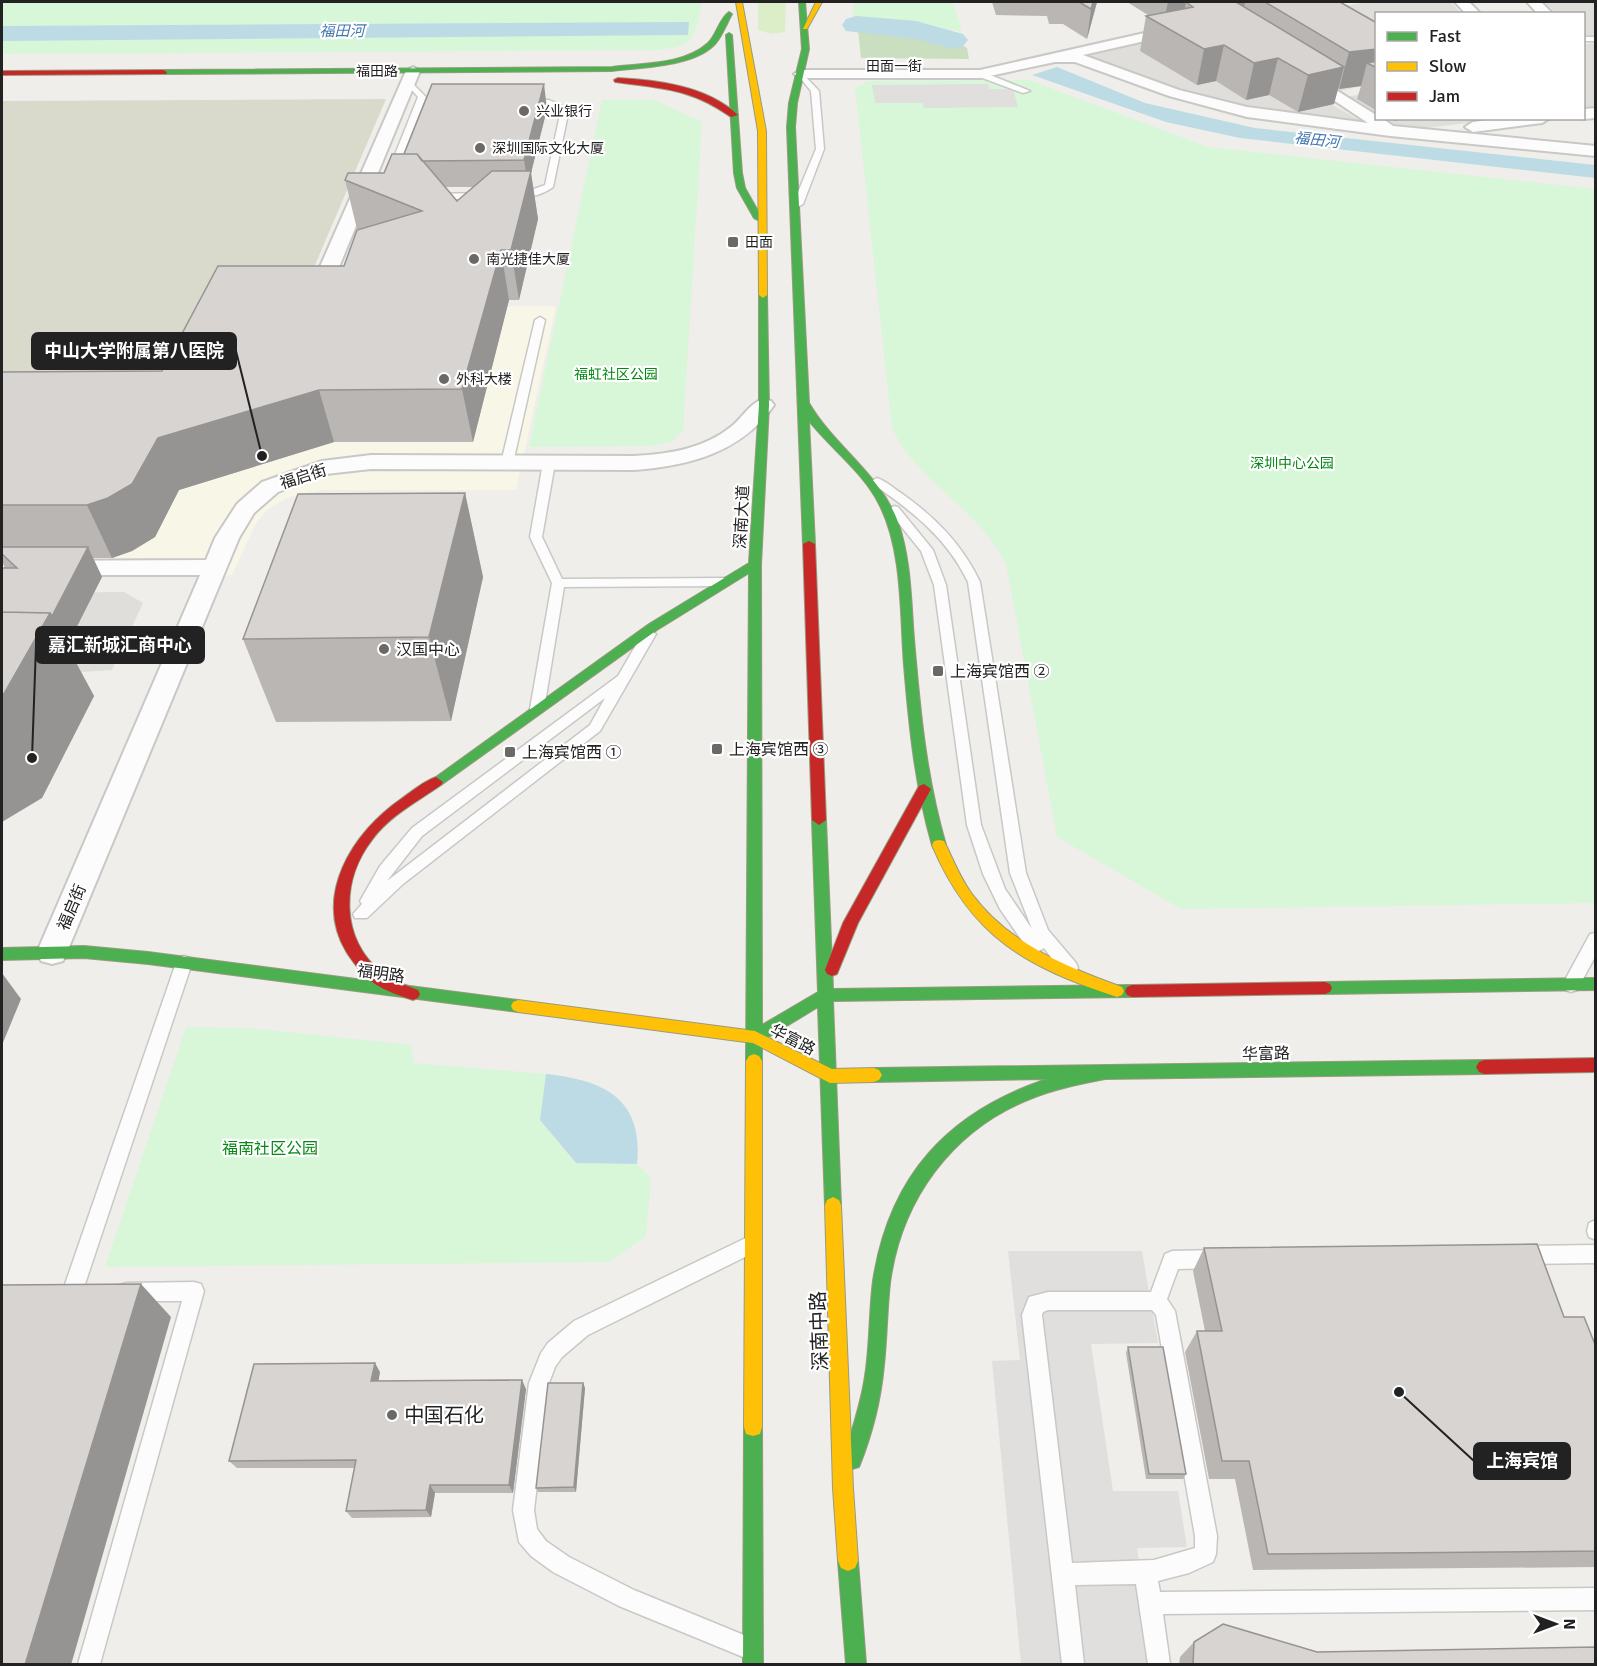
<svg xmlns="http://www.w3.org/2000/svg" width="1597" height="1666" font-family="Signika,'Noto Sans SC',sans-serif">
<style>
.residential{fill:#dfdedb}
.education{fill:#f8f7e7}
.construction{fill:#d9d9cc}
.grass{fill:#dceec8}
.forest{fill:#cadfbf}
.park{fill:#d8f6d8}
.parking{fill:#e0dfde}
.water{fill:#bddbe4}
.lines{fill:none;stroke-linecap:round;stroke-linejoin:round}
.river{fill:#bddbe4;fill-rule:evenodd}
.lane-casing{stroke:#c9c8c6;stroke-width:3}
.street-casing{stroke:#c9c8c6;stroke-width:4}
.fast-casing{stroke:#999b80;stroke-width:2}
.slow-casing{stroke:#999b80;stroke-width:2}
.jam-casing{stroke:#999b80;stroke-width:2}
.lane{fill:#fdfcfc;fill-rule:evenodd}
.street{fill:#fdfcfc;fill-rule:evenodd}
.fast{fill:#4caf50;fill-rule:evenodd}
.slow{fill:#ffc107;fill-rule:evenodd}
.jam{fill:#c62828;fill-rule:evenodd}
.wall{fill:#b9b6b4;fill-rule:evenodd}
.shaded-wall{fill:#969492}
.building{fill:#d7d4d1;stroke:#969492;stroke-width:1.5}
.poi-dot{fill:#6a6968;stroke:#fff;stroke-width:2}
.labels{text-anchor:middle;stroke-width:4.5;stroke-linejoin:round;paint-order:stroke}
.far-street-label{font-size:14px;fill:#222;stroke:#fff}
.far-poi-label{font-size:14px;fill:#222;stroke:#fff;text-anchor:start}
.far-park-label{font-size:14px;fill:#068914;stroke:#fff}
.far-water-label{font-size:15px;font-style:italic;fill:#4478b0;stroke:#fff}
.street-label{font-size:16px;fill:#222;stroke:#fff}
.poi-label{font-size:16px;fill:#222;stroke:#fff;text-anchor:start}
.park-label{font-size:16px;fill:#068914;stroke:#fff}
.near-street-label{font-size:20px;fill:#222;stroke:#fff}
.near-poi-label{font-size:20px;fill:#222;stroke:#fff;text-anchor:start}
.leader{fill:none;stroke:#222;stroke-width:2}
.callout-dot{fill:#222;stroke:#fff;stroke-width:2}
.callout{fill:#222;stroke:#222;stroke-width:2}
.callout-label{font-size:18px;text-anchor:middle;font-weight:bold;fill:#fff}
</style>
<rect width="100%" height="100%" fill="#f0eeea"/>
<!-- residential -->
<path class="residential" d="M1368,2H1451L1461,13L1376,14V83L1317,96L1368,125L1291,117L1185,95L1087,56L1219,25Z
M1544,2H1595V37H1584V14L1556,13Z
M1595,43V107L1584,108V44Z
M1376,91V118L1502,119L1416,129L1387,128L1347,97Z
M124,592L143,603L112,670L2,677V593Z"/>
<!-- education -->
<path class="education" d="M556,306L516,490H324L303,493L285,499L267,510L256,523L232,575L2,578V422L219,308Z"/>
<!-- construction -->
<path class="construction" d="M386,99L297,307L160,422H2V101Z"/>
<!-- grass -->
<path class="grass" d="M758,2H786L785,32L772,34L758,30Z"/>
<!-- forest -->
<path class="forest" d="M858,29C883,31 948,32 967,48L969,59L861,58Z"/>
<!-- park -->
<path class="park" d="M2,2H702C695,37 696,47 656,50L2,54Z
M853,2H953L962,32L914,22L853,18Z
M1029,80L1208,147L1595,189V903L1181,909L1057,837L1006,564C978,508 916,481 892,428L855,88L868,81Z
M602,100H654L702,122L683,431L671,442L649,446L529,447Z
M186,1027L250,1028L412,1045L413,1063L546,1074L540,1120L575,1163L637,1164L651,1178L646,1236L609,1262L105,1267Z"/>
<!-- parking -->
<path class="parking" d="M988,84L990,89H1013L1018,107L924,108L922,103H875L872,85Z
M1008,1251H1142L1158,1343L1091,1344L1113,1491H1178L1187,1547L1137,1548L1154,1664H1021L992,1361L1020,1360Z"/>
<!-- water -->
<path class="water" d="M689,22L688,35L2,41V26Z
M1057,67L1145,103L1255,128L1595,165V178L1240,138L1166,122L1032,75Z
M546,1074C603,1080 644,1098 637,1164L576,1163L540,1120Z"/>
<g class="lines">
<!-- river -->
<path class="river" d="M856,16L916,21L963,34L968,40L963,46L953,49L915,39L846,31L842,25L846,19Z"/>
<!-- lane casing -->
<g class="lane-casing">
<path id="lane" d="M1584,37H1596V41H1584Z
M801,72L819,91L824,149L803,204L798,207L793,204L816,149L811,91L797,74Z
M977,72H983L1030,91L1023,93L977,76Z
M408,79L426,97L396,172L392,175L388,172L418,97L404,81Z
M524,100H549L569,109L553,187C542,195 525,200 511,198V194L523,193L545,185L561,110L548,104H524Z
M433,194L481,193L486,196L481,199H430L428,197Z
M540,317L545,320L513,463L507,466L501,463L535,320Z
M549,460L555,463L542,537L562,579L726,578L732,582L726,586L564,587L544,709L537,714L530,709L552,583L530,537L543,463Z
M877,478C886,481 893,488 901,493C935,517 962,544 980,582L1026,873L1048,930L1076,963L1078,968L1076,973C1062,977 1052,958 1044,948L1037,952L1031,951L1020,938L1000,909L983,874L967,825L934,585L921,551L888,510L894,506L898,507L933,550L946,585L981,825L1005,889L1032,929L1010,873L968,582C947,538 912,511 873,484V480Z
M649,630L656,634L600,731L403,884L367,918H355L353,914L362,904L360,901L380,866L412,828L618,676L644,631ZM605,698L590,725L387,881L422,836Z
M1596,933V955L1577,990L1571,992L1565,990L1563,985L1565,980L1590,934Z
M184,956L190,958L192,963L82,1293L79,1300L72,1302L65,1300L62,1293L176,963L178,958Z
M1596,1220V1240L1589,1237L1587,1231L1589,1223Z
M752,1235L759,1238L761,1244L759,1250L588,1335L562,1357L555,1367L549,1383L534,1510L537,1529L546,1541L569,1557L634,1590L756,1640L759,1648L756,1656L748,1659L619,1606L553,1572L531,1556L519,1542L513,1510L529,1383L541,1353L548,1343L574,1321Z
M1596,1245V1263L1521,1264L1514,1261L1512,1255L1514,1249L1521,1246Z
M1218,1250L1225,1253L1227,1259L1225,1265L1218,1268L1178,1269L1167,1299L1175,1311L1217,1536L1216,1554L1213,1562L1189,1573L1158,1581L1160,1592L1596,1588V1610L1163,1614L1170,1664H1148L1136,1584L1075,1585L1084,1664H1062L1022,1315L1029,1297L1048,1292H1151L1165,1254L1172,1251ZM1048,1310H1152L1156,1315L1195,1536V1548L1154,1560L1072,1563L1042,1315L1043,1312Z
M194,1282L201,1284L204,1291L100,1664H78L182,1301H127L120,1299L117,1292L120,1285L127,1283Z"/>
</g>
<!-- street casing -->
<g class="street-casing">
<path id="street" d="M1455,2H1469L1481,14H1466Z
M1527,2H1541L1553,14H1538Z
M1180,25L1185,26V32L1083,55L1179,90L1247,107L1368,123L1299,77L1297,74L1304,70L1376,115V118H1382L1393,126L1596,146V156L1390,136L1247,117L1169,96L1075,62H1055L980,78H801L794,74L801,70H980Z
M413,67L420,71L325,301L315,307L308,305L305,301L406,71Z
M1596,108V118L1584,119L1583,118L1584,109Z
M1502,118H1550L1542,123L1473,132L1465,127L1473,122Z
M764,399L771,401L774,405C742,452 689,466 634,470L371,469L326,474L278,492L254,513L239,538L67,952L63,961L52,964L41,961L37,952L200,575H2V561L206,560L215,538L237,504L262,482L322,461L371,455L634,456C669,454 704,449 732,426C743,417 751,402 764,399Z"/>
</g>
<!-- fast casing -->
<g class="fast-casing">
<path id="fast" d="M799,2H805L809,49L797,103L795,127L809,403C834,446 880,474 898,522C911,559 911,601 914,639C920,709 926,777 946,845L944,849H934L932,845C915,786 909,726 904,665C900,615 903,550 879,504C863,472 831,449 809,421L815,544L809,547L803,544L787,127L789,103L802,49Z
M729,12L732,14C727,23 723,34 716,43C695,67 642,67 612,71L163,74L159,72L163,70L612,67C642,63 684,65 708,43C717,34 719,19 729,12Z
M729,33L732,35L742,173L745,188L762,218L758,220L754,218L737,188L734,173L726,35Z
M763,292L767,295L769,405L761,565L762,1025L818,992L812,820L819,815L826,820L833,989L1132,985L1137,987L1139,991L1137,995L1132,997L833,1001L841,1205L839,1210L833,1213L827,1210L825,1205L818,1007L762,1041V1061L759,1066L754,1068L749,1066L746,1061L749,573L657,630L441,785H431L429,782L649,624L749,563L759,405V295Z
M84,946L148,952L518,1000L523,1002L525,1006L523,1010L518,1012L148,964L84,958L2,960V948Z
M1596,978V990L1325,994L1320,992L1318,988L1320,984L1325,982Z
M1484,1060L1489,1062L1492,1067L1489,1072L1484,1074L1105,1079C1080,1084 1054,1089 1030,1099C952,1130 901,1200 890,1283C887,1310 887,1337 884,1365C881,1399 872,1435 859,1467L852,1469L845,1467L843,1460C851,1432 861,1405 865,1376C870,1345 869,1312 873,1281C889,1176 948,1112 1047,1079L874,1082L869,1080L866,1075L869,1070L874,1068Z
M753,1418L760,1420L762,1427L763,1664H743L744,1427L746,1420Z
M848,1551L855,1554L858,1561L866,1664H846L838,1561L841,1554Z"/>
</g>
<!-- slow casing -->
<g class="slow-casing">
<path id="slow" d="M736,2H742L766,131L767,295L763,298L759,295L758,131Z
M816,2H822L807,29H803Z
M939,840L944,841C953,859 960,878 972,894C1008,943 1066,967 1122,987L1124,991L1122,995L1117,997C1026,967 971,937 932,845L934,841Z
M518,1000L755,1031L832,1069L874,1068L879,1070L882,1075L879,1080L874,1082L830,1083L753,1043L518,1012L513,1010L511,1006L513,1002Z
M754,1054L759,1056L762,1061V1427L760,1434L753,1436L746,1434L744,1427L746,1061L749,1056Z
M833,1197L839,1200L841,1205L853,1488L858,1561L855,1568L848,1571L841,1568L838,1561L833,1488L825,1205L827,1200Z"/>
</g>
<!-- jam casing -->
<g class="jam-casing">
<path id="jam" d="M163,70L167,72L166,74L2,75V71Z
M618,78C658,80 707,86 738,115L731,117C690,88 663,89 615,82L614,80Z
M809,541L815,544L826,820L819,825L812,820L803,544Z
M436,777L443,782L441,785C417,802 389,816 372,840C341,880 340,938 381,972C391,981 406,985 418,990L420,994L418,998L413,1000C400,996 386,991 375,984C363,976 355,965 347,953C312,896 353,832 401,799C411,792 424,781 436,777Z
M924,784L931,789L858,923L837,974L832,976L827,974L825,970L843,923L919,786Z
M1325,982L1330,984L1332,988L1330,992L1325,994L1132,997L1127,995L1125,991L1127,987L1132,985Z
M1596,1058V1072L1484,1074L1479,1072L1476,1067L1479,1062L1484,1060Z"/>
</g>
<!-- lane -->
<use href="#lane" class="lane"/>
<!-- street -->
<use href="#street" class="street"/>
<!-- fast -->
<use href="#fast" class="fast"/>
<!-- slow -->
<use href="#slow" class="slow"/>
<!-- jam -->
<use href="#jam" class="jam"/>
</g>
<!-- wall -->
<path class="wall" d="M992,2H1097L1087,39L1063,24H1049L1047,16L996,15Z
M1127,2H1340L1377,23V111L1357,99L1361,86L1339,89L1338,88L1334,104L1298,112L1269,95L1246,100L1216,81L1197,85L1140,51L1146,16L1148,15Z
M547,109L531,173L538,219L519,300H509L473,442H334L179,490L155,537L132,551L112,558H93L102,577L67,646L94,696L42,798L5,568L2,562V372L162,371L344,266L359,229H357L345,180L384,173L404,154ZM446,187H473L457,201Z
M465,493L483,577L451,721L276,722L243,639Z
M1204,1248L1564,1317L1596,1347V1567L1253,1570L1235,1479H1209L1185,1352L1197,1331H1205L1193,1271Z
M1128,1347L1186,1474L1183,1479H1146L1126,1353Z
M380,1372L378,1381L526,1389L513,1493H435L431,1517L352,1518L346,1511L355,1468H237L229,1461Z
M583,1383L585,1388L576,1492H538L536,1488Z
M1194,1642L1317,1652L1596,1665H1179L1180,1657Z"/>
<!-- shaded-wall -->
<path class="shaded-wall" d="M1093,2H1097L1087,39L1091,9Z
M1168,2H1245L1243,13L1193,7L1186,2L1182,23L1163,26Z
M1224,45L1216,81L1197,85L1204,49Z
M1377,49V68L1367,63L1361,86L1339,89L1349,52Z
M1278,58L1269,95L1246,100L1254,63Z
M1344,67L1334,104L1298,112L1308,75Z
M544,84L547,109L531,173L538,219L519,300L511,250L528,184L524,160Z
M1395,118H1411L1394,121Z
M501,250L509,300L473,442L462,389Z
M319,390L334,442L179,490L155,537L132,551L112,558L87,505L158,438Z
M465,493L483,577L451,721L429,637Z
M88,547L102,577L67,646L94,696L42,798L2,822V697Z
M2,973L21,999L2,1045Z
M141,1284L171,1317L71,1665H25Z
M375,1363L380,1372L377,1390L371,1381Z
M522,1380L526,1389L513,1493L509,1485Z
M583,1383L585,1388L576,1492L574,1487Z
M430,1485L435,1493L431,1517L426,1510Z"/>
<!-- building -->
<path class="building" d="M1079,2H1093L1091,9Z
M1186,2H1236L1344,67L1308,75L1278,58L1254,63L1224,45L1204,49L1146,16L1193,7Z
M1265,2H1340L1377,23V49L1349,52Z
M1377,61V68L1367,63Z
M432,84H544L524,160L422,161L417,154H404Z
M392,154H417L457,201L492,171H531L511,250H501L462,389L319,390L158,438L132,484L108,498L87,505H2V372L162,371L218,266H344L357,230L422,211L345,180L348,173H384Z
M465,493L429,637L243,639L298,494Z
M2,547H88L52,616L50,613L2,612V568H17L2,554Z
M2,612L50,613L2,697Z
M1537,1244L1564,1317H1584L1596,1347V1551L1268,1554L1249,1461H1222L1197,1331H1222L1204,1248Z
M141,1284L25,1665H2V1285Z
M1128,1347H1163L1186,1474H1149Z
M375,1363L371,1381L522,1380L509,1485H430L426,1510L346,1511L356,1460L229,1461L254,1364Z
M548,1383H583L574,1487L536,1488Z
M1223,1624L1317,1652L1596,1647V1665H1193L1194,1642Z"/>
<!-- markers -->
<g class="poi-dot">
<circle cx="524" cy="111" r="6"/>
<circle cx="480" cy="148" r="6"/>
<rect x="727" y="236" width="12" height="12" rx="3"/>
<circle cx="474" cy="259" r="6"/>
<circle cx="444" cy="379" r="6"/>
<circle cx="384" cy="649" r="6"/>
<rect x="932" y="665" width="12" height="12" rx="3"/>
<rect x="711" y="743" width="12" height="12" rx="3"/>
<rect x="504" y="746" width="12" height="12" rx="3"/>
<circle cx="392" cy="1415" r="6"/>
</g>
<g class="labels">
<!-- far-street labels -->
<g class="far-street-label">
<text x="894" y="71">田面一街</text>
<text x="377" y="76">福田路</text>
</g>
<!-- far-poi labels -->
<g class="far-poi-label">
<text x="536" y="116">兴业银行</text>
<text x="492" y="153">深圳国际文化大厦</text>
<text x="745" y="247">田面</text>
<text x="486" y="264">南光捷佳大厦</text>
<text x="456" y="384">外科大楼</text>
</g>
<!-- far-park labels -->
<g class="far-park-label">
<text x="616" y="379">福虹社区公园</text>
<text x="1292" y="468">深圳中心公园</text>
</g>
<!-- far-water labels -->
<g class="far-water-label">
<text x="342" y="36">福田河</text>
<text transform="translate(1317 140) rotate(6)" y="5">福田河</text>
</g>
<!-- street labels -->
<g class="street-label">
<text transform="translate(303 476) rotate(-18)" y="6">福启街</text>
<text transform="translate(741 517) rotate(-87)" y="6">深南大道</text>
<text transform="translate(71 907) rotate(-67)" y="6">福启街</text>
<text transform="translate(381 973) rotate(8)" y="6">福明路</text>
<text transform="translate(793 1039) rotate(27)" y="6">华富路</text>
<text transform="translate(1266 1053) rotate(-1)" y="6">华富路</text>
</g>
<!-- poi labels -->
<g class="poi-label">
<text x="396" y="655">汉国中心</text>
<text x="950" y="677">上海宾馆西 ②</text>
<text x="729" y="755">上海宾馆西 ③</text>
<text x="522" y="758">上海宾馆西 ①</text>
</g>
<!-- park labels -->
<g class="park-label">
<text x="270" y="1154">福南社区公园</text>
</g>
<!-- near-street labels -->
<g class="near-street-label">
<text transform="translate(819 1331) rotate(-92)" y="7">深南中路</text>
</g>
<!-- near-poi labels -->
<g class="near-poi-label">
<text x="404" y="1422">中国石化</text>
</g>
</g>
<!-- callouts -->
<path class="leader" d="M262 456L236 351M32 758L36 645M1399 1392L1474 1461"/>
<g class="callout-dot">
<circle cx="262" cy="456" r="6"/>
<circle cx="32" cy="758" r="6"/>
<circle cx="1399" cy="1392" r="6"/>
</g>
<g class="callout">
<rect x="32" y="333" width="204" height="36" rx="6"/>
<rect x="36" y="627" width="168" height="36" rx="6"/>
<rect x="1474" y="1443" width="96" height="36" rx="6"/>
</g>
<g class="callout-label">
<text x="134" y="357">中山大学附属第八医院</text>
<text x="120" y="651">嘉汇新城汇商中心</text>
<text x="1522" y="1467">上海宾馆</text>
</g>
<!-- border -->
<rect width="1597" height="1666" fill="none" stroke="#222222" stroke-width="6"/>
<!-- legend -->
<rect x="1375" y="12" width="210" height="108" fill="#ffffff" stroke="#a7a7a7" stroke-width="1.5"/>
<rect x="1387" y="32" width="30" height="9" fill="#4caf50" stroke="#a7a7a7" stroke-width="1.5"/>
<text x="1429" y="42" font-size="18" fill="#222222">Fast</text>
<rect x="1387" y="62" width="30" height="9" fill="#ffc107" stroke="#a7a7a7" stroke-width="1.5"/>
<text x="1429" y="72" font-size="18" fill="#222222">Slow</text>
<rect x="1387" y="92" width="30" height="9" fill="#c62828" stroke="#a7a7a7" stroke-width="1.5"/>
<text x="1429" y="102" font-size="18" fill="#222222">Jam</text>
<!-- north arrow -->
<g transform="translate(1555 1624) rotate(90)" stroke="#ffffff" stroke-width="4.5" paint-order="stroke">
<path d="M0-4.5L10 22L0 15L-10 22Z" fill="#222222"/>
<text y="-9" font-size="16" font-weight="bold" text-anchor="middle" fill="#222222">N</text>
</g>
</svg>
